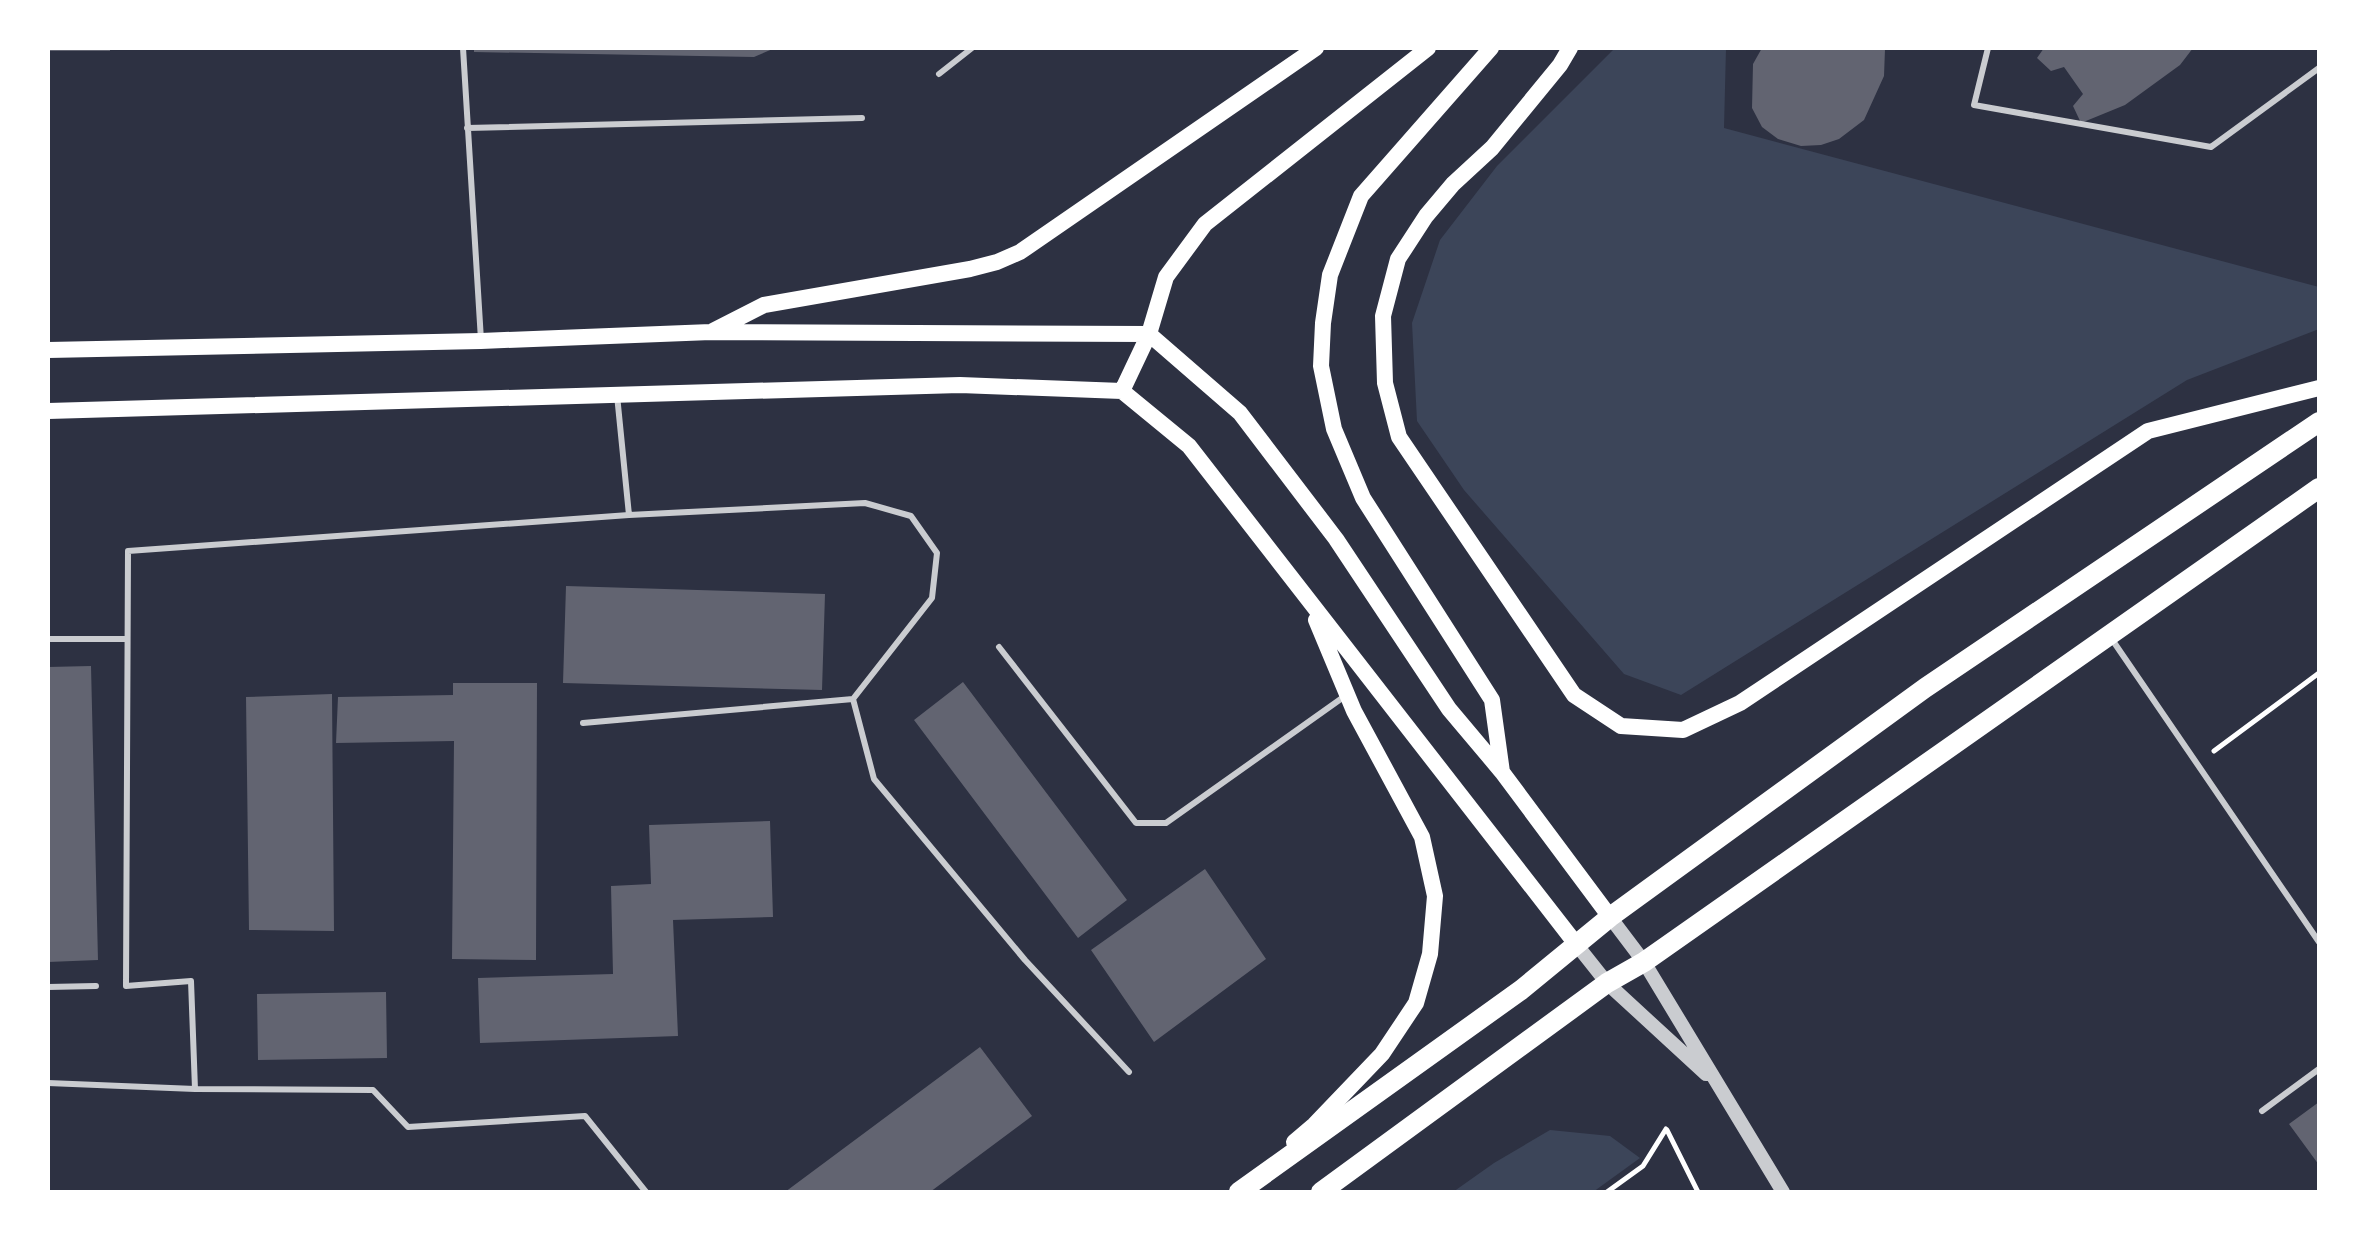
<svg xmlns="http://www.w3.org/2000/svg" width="2367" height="1240" font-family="Ubuntu,sans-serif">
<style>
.green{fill:#3c4559}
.building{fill:#626471}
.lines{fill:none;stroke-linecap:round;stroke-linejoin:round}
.path{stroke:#fff;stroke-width:5}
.service{stroke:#caccd0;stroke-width:6}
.tertiary{stroke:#caccd0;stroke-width:14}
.secondary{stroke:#fff;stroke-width:16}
.primary{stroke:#fff;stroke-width:20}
</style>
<rect width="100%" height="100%" fill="#2d3142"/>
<!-- green -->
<path class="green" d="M1615,48H1726L1724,128L2319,287V329L2187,380L1681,695L1624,674L1464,490L1417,421L1412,323L1440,240L1497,166Z
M1550,1130L1610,1136L1640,1158L1593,1192H1453L1494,1163Z"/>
<!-- building -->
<path class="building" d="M48,48H110V51H48Z
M474,48H775L754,57L474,52Z
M1762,48L1885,49L1884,76L1864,120L1839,139L1821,145L1801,146L1778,139L1762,127L1752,108L1753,64Z
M2044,48H2193L2180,65L2125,105L2081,123L2073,106L2083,94L2064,67L2051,71L2037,58Z
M566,586L825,594L822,690L563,683Z
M91,666L98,960L48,962V667Z
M963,682L1127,900L1078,938L914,720Z
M453,683H537L536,960L452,959L454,741L336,743L338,697L453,695Z
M332,694L334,931L249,930L246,697Z
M770,821L773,917L673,920L678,1036L480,1043L478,978L613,974L611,886L651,884L649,825Z
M1205,869L1266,959L1154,1042L1091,950Z
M386,992L387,1058L258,1060L257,994Z
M980,1047L1032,1116L930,1192H785Z
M2319,1102V1165L2289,1124Z"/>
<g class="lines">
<!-- path -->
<path class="path" d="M2214,751L2319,673
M1667,1130L1698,1192
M1607,1192L1643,1166L1666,1129"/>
<!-- service -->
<path class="service" d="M463,48L481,340
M1988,48L1974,105L2211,147L2319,68
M939,74L972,48
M467,128L862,118
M617,395L629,515
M2111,638L2319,942
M48,639H127
M999,647L1136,823H1166L1345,696
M853,699L874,779L1025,960L1129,1072
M48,987L96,986
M48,1083L195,1089L373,1090L408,1127L585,1116L646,1192
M195,1089L191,981L126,986L128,551L629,515L865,503L911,516L937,553L932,598L853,699L583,723
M2262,1111L2319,1069"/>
<!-- tertiary -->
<path class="tertiary" d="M1610,917L1644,962L1783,1192
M1576,944L1607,983L1706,1074"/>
<!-- secondary -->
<path class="secondary" d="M1491,48L1361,196L1330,275L1323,323L1321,366L1334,429L1363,498L1492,700L1502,772
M1570,48L1560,65L1492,148L1453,184L1426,216L1398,259L1383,316L1385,383L1399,437L1574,695L1621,726L1683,730L1740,703L2148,431L2319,388
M713,331L764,305L970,269L997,262L1020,252L1316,48
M1149,334L1240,413L1336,539L1449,709L1502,772L1610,917
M48,350L481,341L711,332L1149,334
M1122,391L1149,334L1166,277L1205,224L1428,48
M48,411L960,385L1122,391L1189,446L1576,944
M1294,1142L1314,1125L1382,1054L1416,1003L1430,954L1435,896L1422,837L1354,711L1316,620"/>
<!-- primary -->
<path class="primary" d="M1239,1192L1521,990L1610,917L1925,688L2319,422
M1321,1192L1607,983L1644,962L2319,488"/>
</g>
<!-- border -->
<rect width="2367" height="1240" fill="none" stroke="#ffffff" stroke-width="100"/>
</svg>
